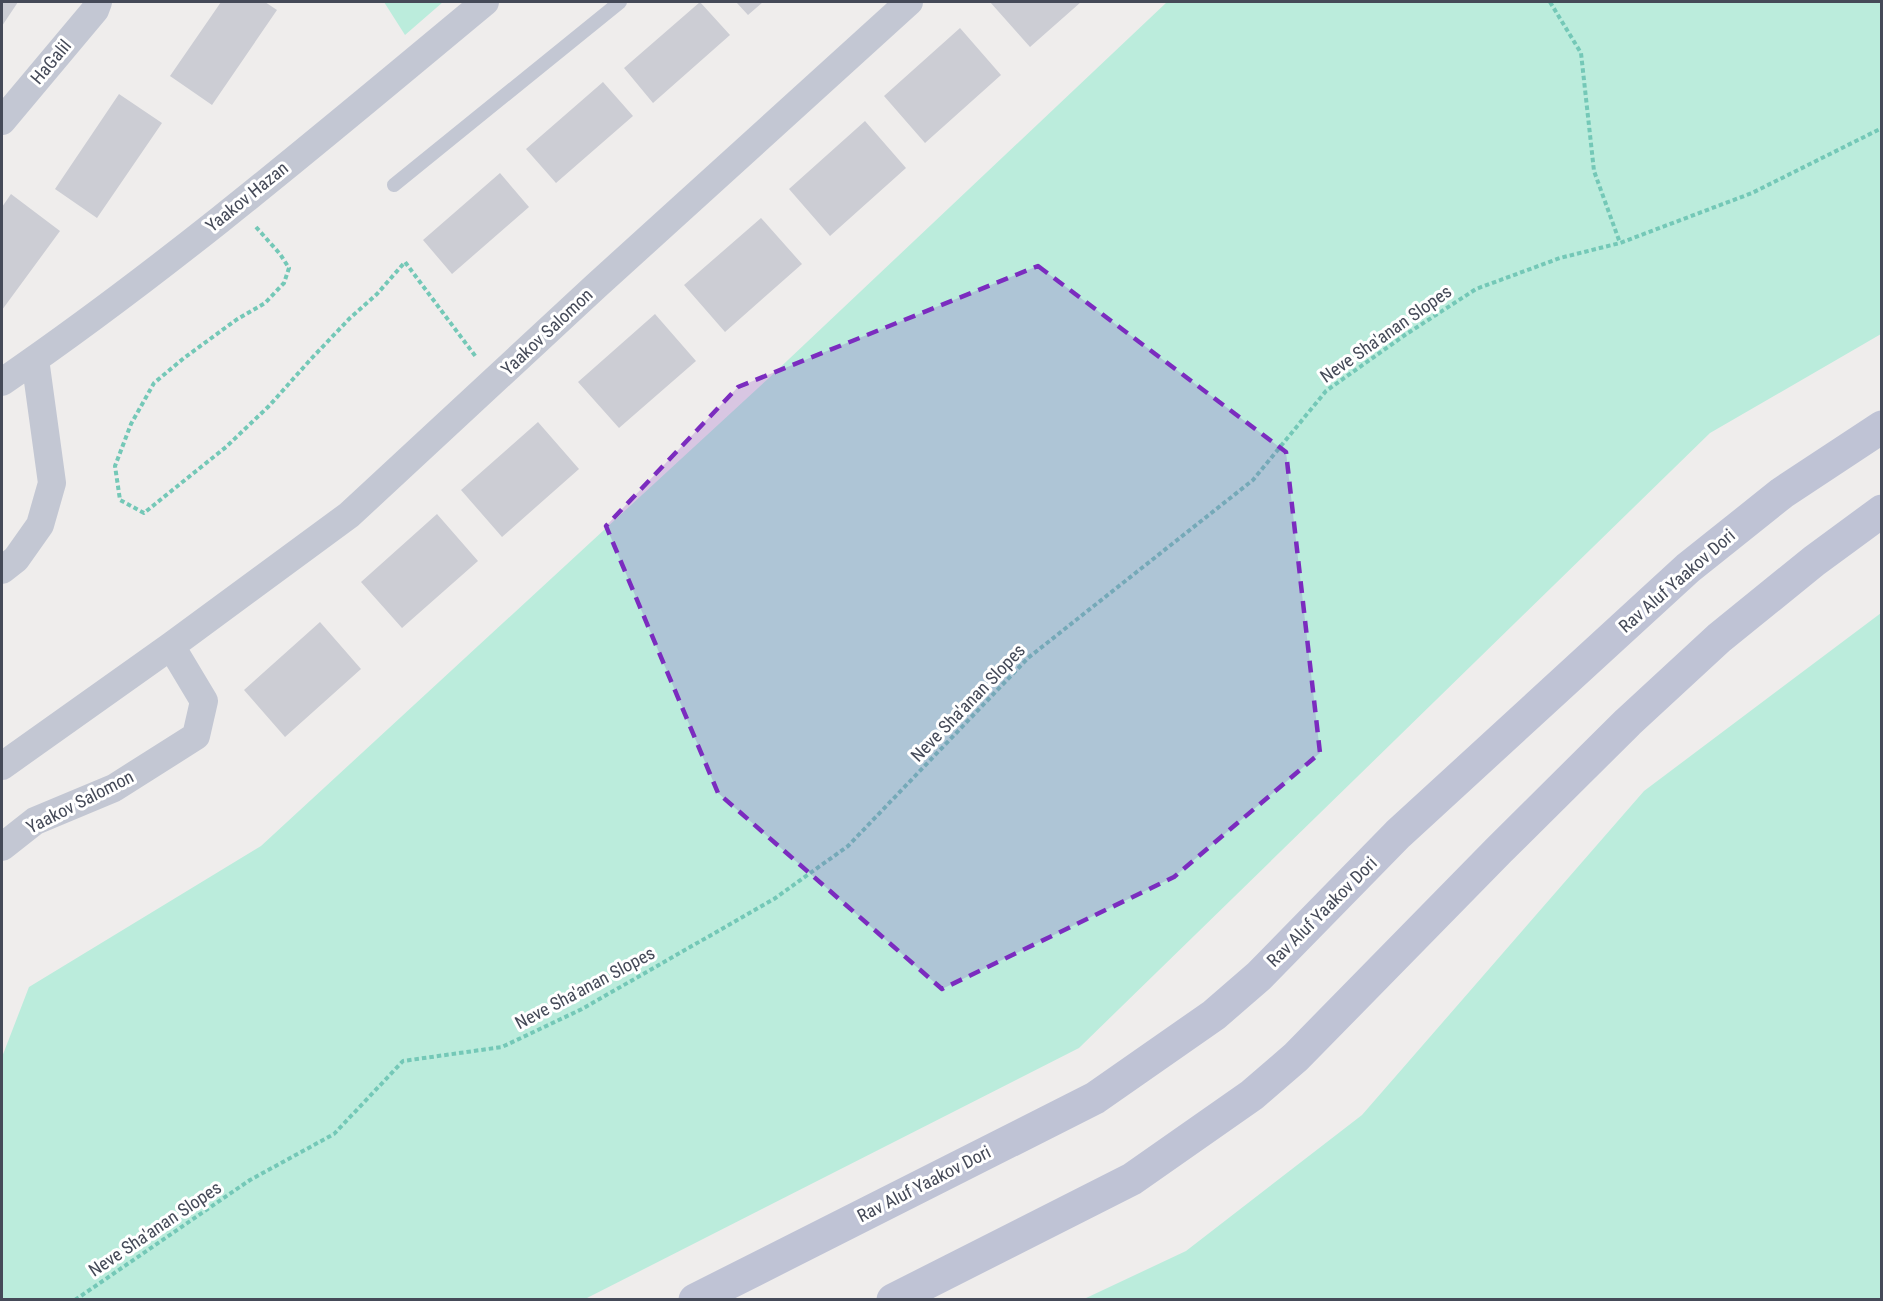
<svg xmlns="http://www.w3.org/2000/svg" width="1883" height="1301" font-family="'Roboto Condensed',sans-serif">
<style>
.green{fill:#bbecdc}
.building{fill:#cccdd4}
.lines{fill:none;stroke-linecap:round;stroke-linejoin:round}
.path{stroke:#74c8b7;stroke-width:4;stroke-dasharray:4.5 3;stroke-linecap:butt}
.service{stroke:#c3c7d3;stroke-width:14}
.minor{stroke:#c3c7d3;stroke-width:28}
.secondary{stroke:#bfc3d5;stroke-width:33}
.marked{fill:#7b2cbf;fill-opacity:0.2;stroke:#7b2cbf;stroke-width:4.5;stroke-dasharray:12 8;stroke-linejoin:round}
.labels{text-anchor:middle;stroke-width:6;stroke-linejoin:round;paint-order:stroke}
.street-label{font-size:18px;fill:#454a58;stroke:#fff}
</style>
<rect width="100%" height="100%" fill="#efedec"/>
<!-- green -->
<path class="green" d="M384,2H443L405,35Z
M1167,2H1881V334L1710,433L1079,1048L585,1299H2V1057L29,987L261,846L770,377Z
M1881,613V1299H1084L1186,1251L1362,1115L1644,791Z"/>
<!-- building -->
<path class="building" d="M2,2H18L2,26Z
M221,2H265L277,10L212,105L170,76Z
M700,2L730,35L653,103L624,68Z
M736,2H763L748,15Z
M990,2H1081L1030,47Z
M960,28L1001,75L925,143L884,96Z
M603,82L633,116L556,183L526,149Z
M119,94L162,123L97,218L55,189Z
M865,121L906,168L830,236L789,189Z
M500,173L529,207L452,274L423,240Z
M11,194L60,231L2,310V207Z
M761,218L802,264L725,332L684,285Z
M655,314L696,361L619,428L578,382Z
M538,422L579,469L502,537L461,490Z
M437,514L478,561L402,628L361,582Z
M320,622L361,669L285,737L244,690Z"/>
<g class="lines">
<!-- path -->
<path class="path" d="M1550,2L1581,53L1594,171L1620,243
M256,227L280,254L289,268L284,283L265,303L236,320L184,358L154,383L131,424L115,466L120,500L144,513L226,447L269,406L311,359L350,318L377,294L405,262L476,357
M75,1300L250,1180L334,1134L403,1061L502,1047L582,1009L774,899L848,846L1028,658L1253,480L1326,391L1405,335L1476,289L1560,258L1620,243L1752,193L1882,128"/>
<!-- service -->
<path class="service" d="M394,185L620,2"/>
<!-- minor -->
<path class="minor" d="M2,121L95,10L98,2
M2,382C171,266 327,133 485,2
M2,570L16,559L40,525L52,483L35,359
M2,766L171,646L349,515L596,286L909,2
M2,847L35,821L114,788L196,736L204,701L171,646"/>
<!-- secondary -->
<path class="secondary" d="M695,1300L1095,1098L1214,1015L1259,976L1398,834L1688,568L1782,493L1882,427
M893,1300L1132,1179L1252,1095L1296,1057L1499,850L1628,722L1719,638L1814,561L1882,511"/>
</g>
<!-- marked area -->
<path class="marked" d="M1038,266L1286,452L1320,753L1174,877L942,989L718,793L606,526L738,387Z"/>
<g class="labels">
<!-- street labels -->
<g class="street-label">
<text transform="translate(51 62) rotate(-50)" y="6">HaGalil</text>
<text transform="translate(247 197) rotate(-39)" y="6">Yaakov Hazan</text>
<text transform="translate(547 332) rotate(-43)" y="6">Yaakov Salomon</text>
<text transform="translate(1386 334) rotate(-35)" y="6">Neve Sha'anan Slopes</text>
<text transform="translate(1677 581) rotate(-41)" y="6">Rav Aluf Yaakov Dori</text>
<text transform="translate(968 703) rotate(-46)" y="6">Neve Sha'anan Slopes</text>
<text transform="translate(80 802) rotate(-27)" y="6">Yaakov Salomon</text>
<text transform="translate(1322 912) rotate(-45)" y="6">Rav Aluf Yaakov Dori</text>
<text transform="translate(585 988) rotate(-28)" y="6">Neve Sha'anan Slopes</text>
<text transform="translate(924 1184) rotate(-27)" y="6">Rav Aluf Yaakov Dori</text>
<text transform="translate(155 1229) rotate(-34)" y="6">Neve Sha'anan Slopes</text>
</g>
</g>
<!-- border -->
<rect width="1883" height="1301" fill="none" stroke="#454a58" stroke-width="6"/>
</svg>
